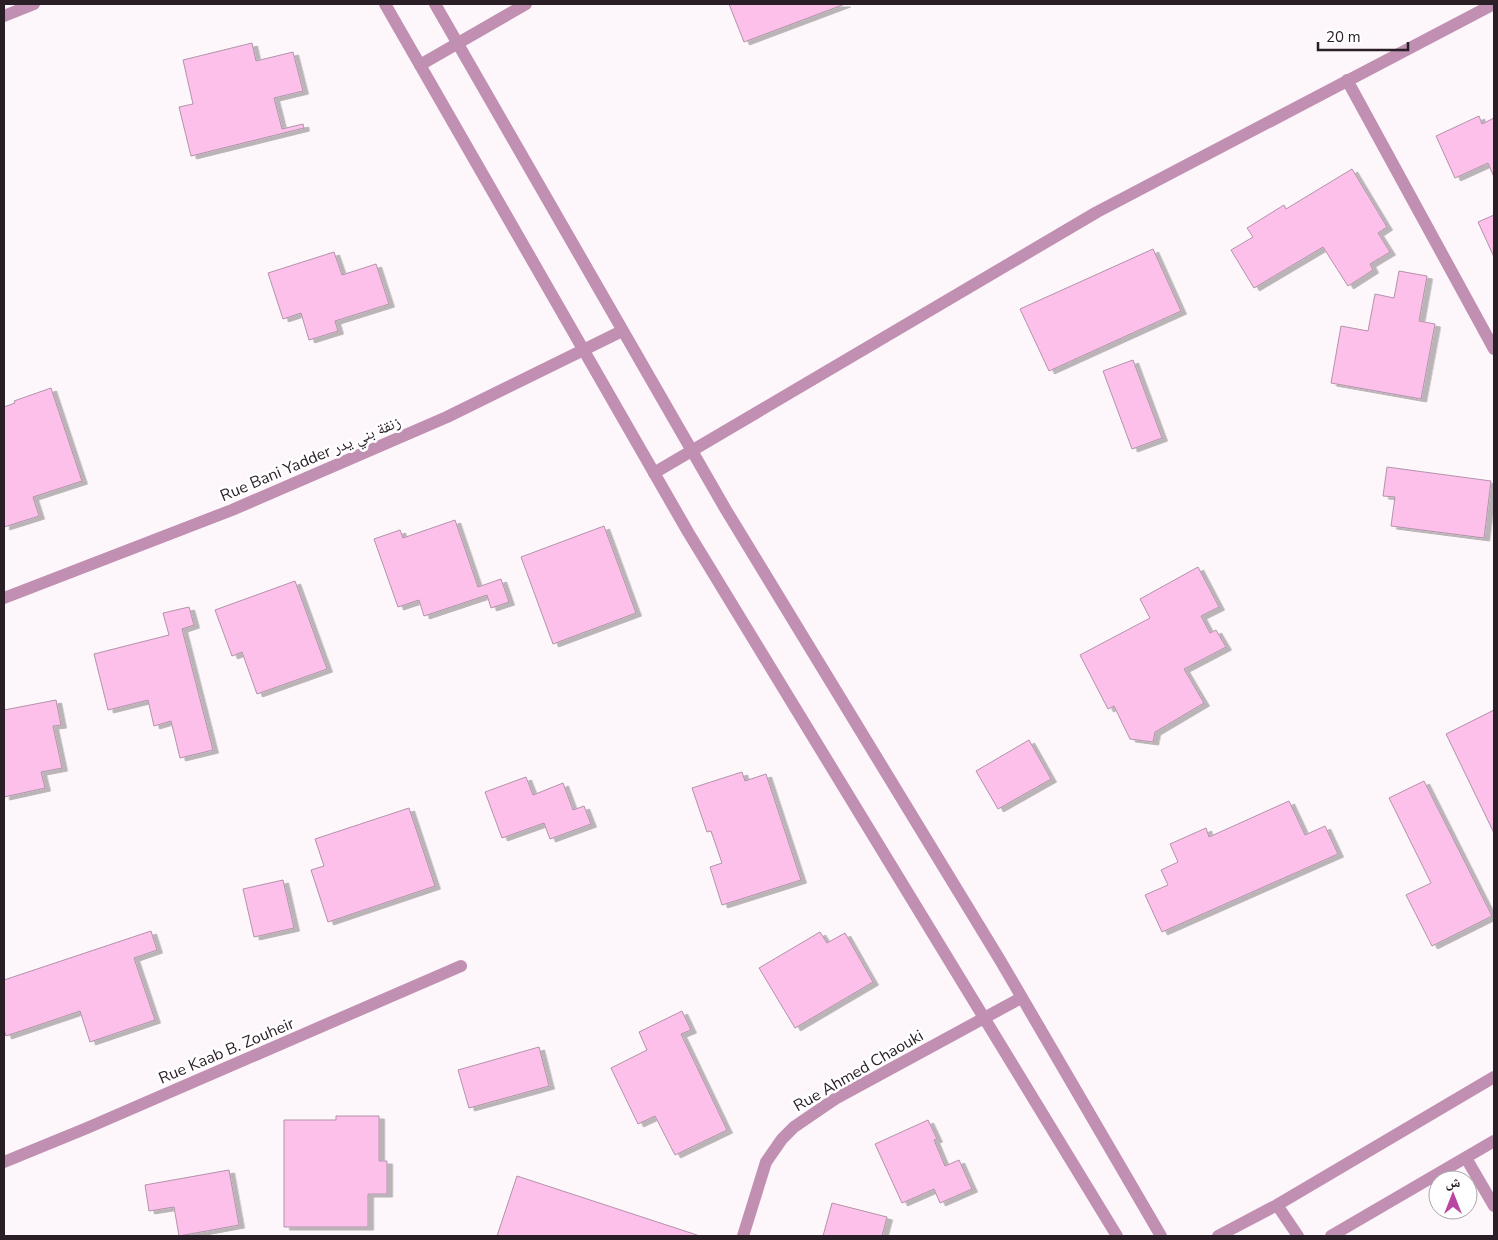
<svg xmlns="http://www.w3.org/2000/svg" width="1498" height="1240" font-family="'Nunito Sans','Noto Naskh Arabic',sans-serif">
<style>
.building{fill:#fcc0eb;stroke:#b293a9;filter:url(#shadow)}
.lines{fill:none;stroke-linecap:round;stroke-linejoin:round}
.service{stroke:#c08fb2;stroke-width:12}
.minor{stroke:#c08fb2;stroke-width:12}
.tertiary{stroke:#c08fb2;stroke-width:12}
.labels{text-anchor:middle;stroke-width:5;stroke-linejoin:round;paint-order:stroke}
.street-label{font-size:16px;fill:#2a1e27;stroke:#fff}
</style>
<defs>
<filter id="shadow"><feDropShadow dx="5.5" dy="3" stdDeviation="0" flood-color="#0004"/></filter>
</defs>
<rect width="100%" height="100%" fill="#fdf6fa"/>
<!-- building -->
<path class="building" d="M729,4H845L744,42Z
M252,43L256,61L293,52L303,91L274,98L282,129L303,124L304,128L191,156L179,107L193,104L183,60Z
M1479,116L1482,124L1494,118V177L1488,163L1455,178L1436,136Z
M1352,169L1387,227L1378,233L1390,252L1370,264L1373,270L1348,286L1323,247L1254,288L1231,250L1253,237L1247,228L1284,205L1286,209Z
M1494,215V257L1478,222Z
M1153,249L1181,311L1049,371L1020,309Z
M334,252L342,275L376,264L389,304L335,321L338,331L309,340L301,313L283,319L268,273Z
M1399,271L1427,276L1419,321L1435,324L1421,399L1331,383L1341,326L1368,331L1375,294L1394,298Z
M1133,360L1162,438L1132,449L1103,371Z
M51,388L82,481L33,497L39,516L4,527V407L15,403L14,401Z
M1387,467L1491,481L1484,538L1391,526L1395,497L1383,496Z
M455,520L478,587L501,579L509,602L491,608L487,595L424,616L419,600L398,607L374,539L400,530L403,538Z
M604,526L636,613L553,644L521,557Z
M1198,567L1219,607L1201,616L1210,633L1216,630L1226,647L1184,669L1204,703L1155,732L1153,742L1130,739L1114,706L1108,709L1080,655L1150,618L1140,599Z
M295,581L327,669L257,694L242,652L232,656L215,610Z
M189,607L194,625L182,629L213,750L180,758L171,721L154,726L148,700L108,710L94,654L169,635L163,613Z
M56,700L61,725L53,726L62,768L41,772L45,788L4,797V710Z
M1494,710V833L1446,734Z
M1029,740L1051,779L998,809L976,771Z
M742,772L745,781L766,774L801,880L722,905L710,867L722,863L711,831L707,832L692,788Z
M526,777L533,795L563,783L573,810L584,806L591,824L550,839L544,823L502,838L485,792Z
M1424,781L1492,916L1432,946L1406,895L1431,883L1389,798Z
M1289,801L1305,835L1325,826L1338,854L1162,932L1145,895L1168,885L1161,870L1178,862L1170,844L1206,828L1209,837Z
M409,808L435,886L328,922L311,870L324,866L315,839Z
M283,880L294,928L254,937L243,889Z
M151,931L157,950L134,958L155,1020L90,1042L80,1011L6,1036L4,1030V980Z
M820,932L827,943L845,933L873,982L795,1028L759,968Z
M682,1011L691,1030L681,1034L727,1130L675,1155L655,1116L638,1124L611,1068L647,1050L639,1032Z
M539,1047L549,1086L469,1108L458,1070Z
M336,1116H379V1161H387V1194H368V1227H284V1120H336Z
M928,1120L937,1139L934,1140L945,1166L959,1160L972,1189L940,1203L934,1189L902,1203L875,1144Z
M229,1170L239,1225L179,1236L174,1207L149,1211L145,1185Z
M517,1176L700,1236H497Z
M832,1203L887,1217L882,1236H823Z"/>
<g class="lines">
<!-- service -->
<path class="service" d="M1466,1158L1494,1206"/>
<!-- minor -->
<path class="minor" d="M4,16L34,4
M420,65L526,4
M1347,80L1494,349
M654,473L1097,212L1494,4
M4,598L232,510L447,417L622,331
M4,1162L87,1128L461,966
M1277,1205L1298,1236
M743,1236L766,1162L782,1139L794,1127L835,1099L1021,998
M1218,1236L1277,1205L1494,1077
M1331,1236L1494,1141"/>
<!-- tertiary -->
<path class="tertiary" d="M385,4L688,532L1117,1236
M435,4L726,510L1000,960L1161,1236"/>
</g>
<g class="labels">
<!-- street labels -->
<g class="street-label">
<text transform="translate(310 458) rotate(-23)" y="6">Rue Bani Yadder زنقة بني يدر</text>
<text transform="translate(226 1050) rotate(-23)" y="6">Rue Kaab B. Zouheir</text>
<text transform="translate(858 1070) rotate(-30)" y="6">Rue Ahmed Chaouki</text>
</g>
</g>
<!-- border -->
<rect width="1498" height="1240" fill="none" stroke="#2a1e27" stroke-width="10"/>
<!-- north arrow -->
<g transform="translate(1453 1195)"><circle r="24" fill="#ffffff" stroke="#aaa5a9"/>
<path d="M0-4L9 19L0 12L-9 19Z" fill="#b947a1"/>
<text y="-8" font-size="14" font-weight="bold" text-anchor="middle" fill="#2a1e27">ش</text>
</g>
<!-- scale -->
<path d="M1318 42v8h90v-8" fill="none" stroke="#2a1e27" stroke-width="2.5"/>
<text x="1326" y="42" font-size="15" fill="#2a1e27" stroke="#ffffff" stroke-width="4" paint-order="stroke">20 m</text>
</svg>
